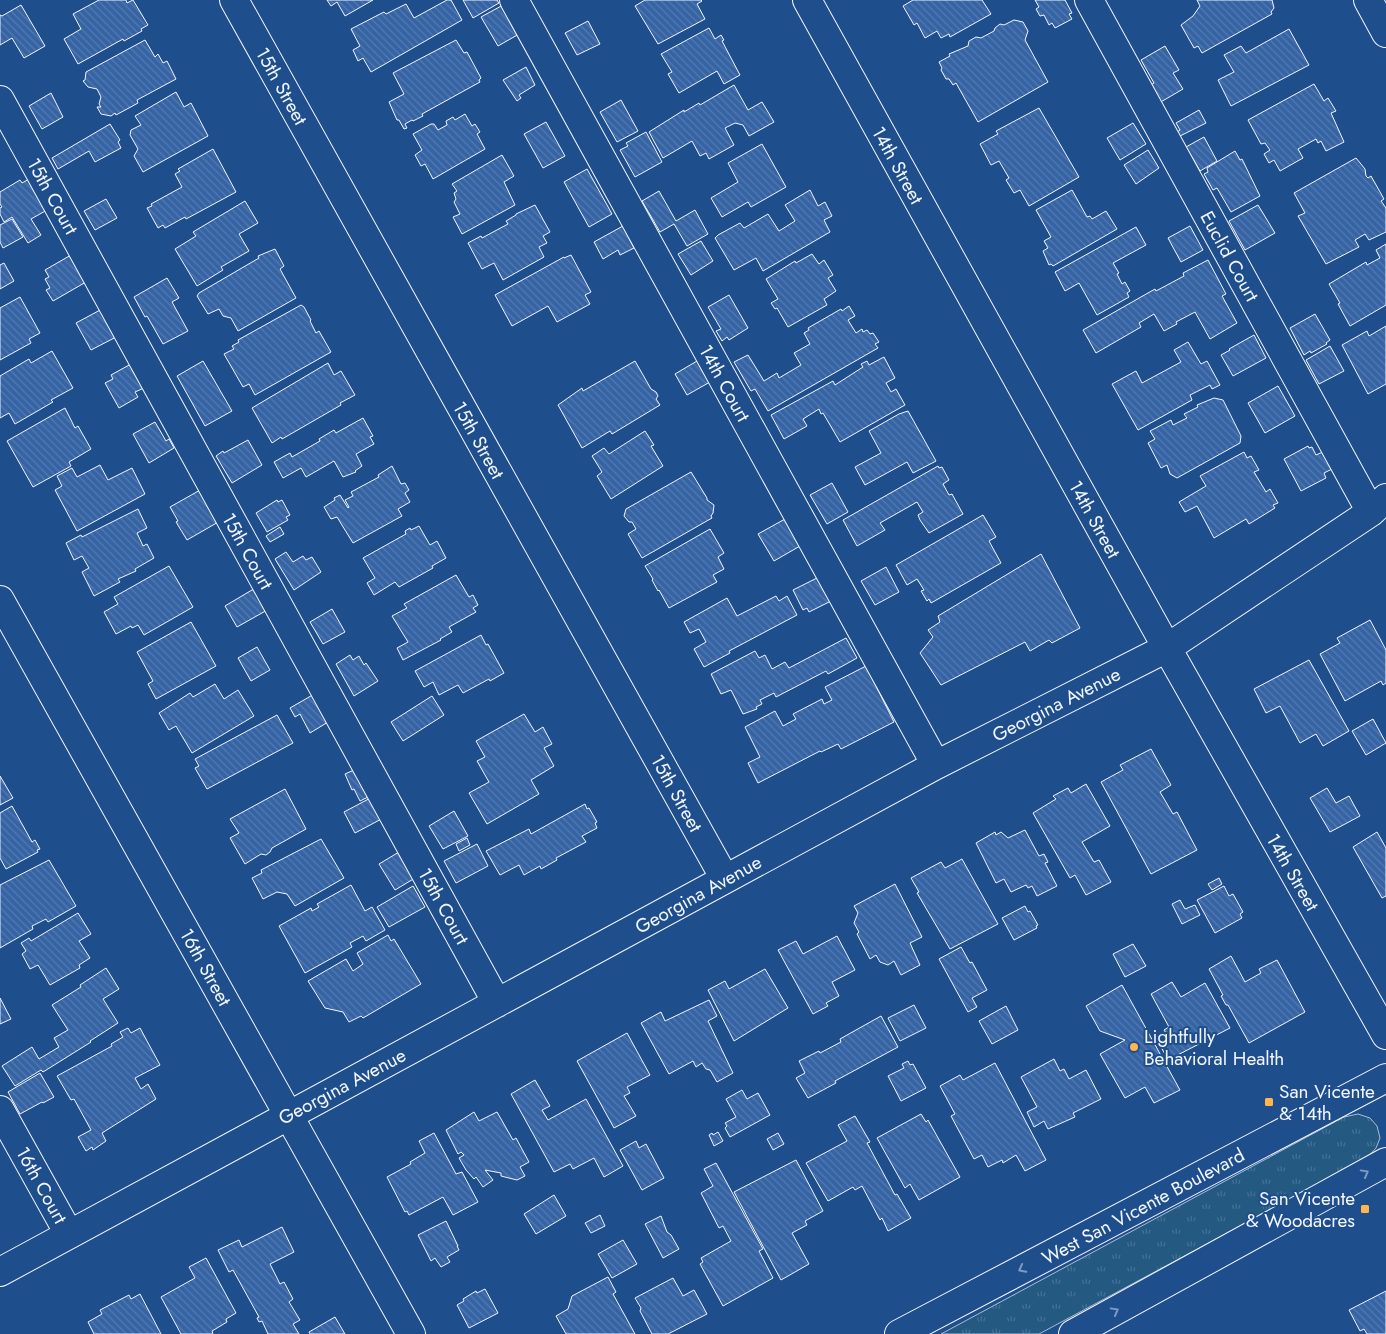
<svg xmlns="http://www.w3.org/2000/svg" width="1386" height="1334" font-family="Jost,sans-serif">
<style>
.grass{fill:url(#grass-tufts);stroke:#a8bbd7}
.building{fill:url(#building-back-hatch);stroke:#f2f6ff}
.lines{fill:none;stroke-linecap:round;stroke-linejoin:round}
.minor-casing{stroke:#f2f6ff;stroke-width:30}
.major-casing{stroke:#f2f6ff;stroke-width:30}
.minor{stroke:#1f4e8c;stroke-width:28}
.major{stroke:#1f4e8c;stroke-width:28}
.oneway{stroke:#7e9ac0}
.poi-dot{fill:#ffb74d;stroke:#1f4e8c;stroke-width:2}
.labels{text-anchor:middle;stroke-width:4;stroke-linejoin:round;paint-order:stroke}
.street-label{font-size:19px;fill:#f2f6ff;stroke:#1f4e8c}
.poi-label{font-size:19px;fill:#f2f6ff;stroke:#1f4e8c;text-anchor:start}
</style>
<defs>
<pattern id="grass-tufts" width="24" height="20" patternUnits="userSpaceOnUse" patternTransform="scale(1.25)"><rect width="24" height="20" fill="#245a82"/><path d="M3 7l-1-3M5 7V3M7 7l1-3M15 17l-1-3M17 17v-4M19 17l1-3" fill="none" stroke="#447295"/></pattern>
<pattern id="building-back-hatch" width="6" height="6" patternUnits="userSpaceOnUse" patternTransform="scale(1.25)"><rect width="6" height="6" fill="#3563a3"/><path d="M-1 5l2 2M0 0l6 6M5-1l2 2" fill="none" stroke="#537ab1"/></pattern>
</defs>
<rect width="100%" height="100%" fill="#1f4e8c"/>
<!-- grass -->
<path class="grass" d="M1358,1114L1370,1118L1377,1126L1380,1138L1376,1148L1367,1158L1039,1334H941L1344,1117Z"/>
<!-- building -->
<path class="building" d="M99,0H126L127,3L133,0L148,25L141,29L142,31L124,41L123,39L78,64L64,39L81,29L73,14Z
M327,0H373L345,16L337,2L331,6Z
M447,0H451L462,20L371,72L363,58L358,61L353,50L360,46L351,29L384,12L386,14L406,4L414,18Z
M463,0H497L499,3L473,18Z
M645,0H701L702,1L697,4L705,19L658,44L635,6Z
M913,0H982L991,14L950,37L949,34L941,38L937,31L925,38L917,23L914,25L903,6Z
M1035,0H1065L1072,13L1069,14L1072,19L1055,28L1052,23L1049,25L1044,15L1040,16L1036,9L1039,7Z
M1197,0H1272L1274,8L1271,12L1272,14L1202,53L1198,46L1194,48L1181,25L1193,16L1200,6Z
M21,5L45,46L24,58L12,38L0,45V15L2,16Z
M503,5L519,34L498,46L481,17Z
M1014,20L1023,22L1028,31L1025,40L1048,82L978,122L956,83L953,85L949,79H946L941,70L942,68L939,62L950,56L949,54L968,46L969,41L976,37L981,38L994,31L995,28L1000,24L1004,25Z
M588,21L600,44L577,55L565,33Z
M709,28L715,39L721,35L724,40L722,41L740,75L724,84L717,71L679,93L668,74L672,72L661,54Z
M1289,29L1309,65L1231,106L1218,80L1234,72L1224,55L1241,46L1246,53Z
M145,40L155,57L158,54L163,63L167,61L176,79L137,100L138,103L116,115L115,113L111,116L101,114L97,107H101L99,104L101,97L97,89L88,87L83,81L85,80L86,72Z
M456,40L464,53L467,52L481,78L479,80L480,82L422,114L423,116L413,121L412,120L405,124L407,128L404,129L399,120H397L389,102L404,94L393,73Z
M1165,46L1179,70L1173,73L1183,89L1159,103L1149,86L1154,83L1141,60Z
M526,67L535,85L519,95L521,98L517,101L503,80Z
M1314,84L1324,101L1328,98L1336,111L1331,113L1344,142L1326,151L1321,141L1318,143L1316,139L1298,149L1303,158L1280,171L1274,160L1269,163L1264,154L1270,150L1265,143L1261,144L1248,120Z
M734,85L748,110L762,102L774,122L749,136L743,125L735,123L725,128L734,145L709,159L706,153L700,156L692,141L663,158L649,132L684,110V112L699,103L700,105Z
M176,92L184,107L191,103L208,136L143,172L134,156L138,149L130,135L131,130L141,125L135,116Z
M51,93L63,117L42,129L29,106Z
M621,100L638,131L617,142L600,112Z
M1039,108L1079,177L1029,206L1020,190L1014,193L1006,180L1009,178L999,161L991,165L980,144L998,134L996,131Z
M1199,110L1206,123L1178,137L1176,133L1180,130L1176,123Z
M465,114L472,126L475,124L480,132L477,134L485,149L433,179L425,164L421,166L415,155L422,150L413,134L431,124H434L438,130L447,125L446,121L453,117L455,120Z
M546,122L565,156L543,168L524,134Z
M1133,123L1146,144L1120,160L1107,138Z
M110,124L120,140L118,142L121,148L95,162L89,151L58,169L52,158Z
M646,132L662,162L635,177L620,150L628,146L626,143Z
M1204,137L1217,161L1200,171L1186,147Z
M762,144L786,187L751,207L748,202L722,217L711,198L738,182L728,163Z
M213,149L236,192L186,219L185,217L165,228L163,225L158,228L147,208L152,206L151,204L182,187L175,174L180,171L178,169Z
M1148,150L1159,168L1136,184L1124,165Z
M1235,151L1240,160L1242,159L1260,196L1231,212L1217,188L1213,190L1204,174L1208,172L1207,168Z
M502,155L514,176L504,182L515,205L462,234L453,217L460,214L454,202L456,199L454,193L457,191L452,184Z
M1356,158L1365,169L1366,176L1368,178L1371,176L1384,199L1381,201L1386,208V232L1369,240L1365,234L1355,240L1359,247L1326,264L1298,216L1305,213L1294,193Z
M587,169L612,214L589,227L564,182Z
M29,179L47,210L31,219L41,235L28,243L12,217L4,222L0,214V208L2,207L0,204V192L20,180L22,183Z
M810,190L818,206L825,202L832,216L824,220L830,232L763,271L756,258L734,270L715,238L718,235L740,223L744,228L768,214L779,231L795,221L785,205Z
M1072,190L1087,217L1090,216L1092,219L1106,211L1117,229L1053,266L1051,264L1049,265L1043,251L1048,248L1044,241L1051,237L1036,210Z
M659,191L676,221L695,210L708,234L687,246L674,224L660,232L642,201Z
M106,199L117,218L95,230L84,211Z
M245,201L258,223L239,234L249,251L221,267L223,270L197,286L175,249L196,236L193,232Z
M535,205L550,232L543,236L547,243L539,247L544,257L503,280L494,263L482,269L468,243L481,236L482,238L508,224L506,221L516,215V214Z
M1258,205L1275,233L1245,250L1229,221Z
M12,219L23,237L3,248L0,242V225Z
M623,226L634,248L620,255L618,250L603,259L594,242Z
M1190,226L1203,250L1181,262L1168,238Z
M1136,227L1146,245L1113,263L1119,273L1117,274L1122,284L1125,282L1130,291L1127,293L1129,297L1097,315L1079,283L1065,291L1055,272Z
M701,241L713,261L691,275L678,254Z
M1386,244V305L1350,326L1338,304L1340,303L1329,284L1366,262L1367,265L1380,258L1376,250Z
M275,249L284,266L280,269L296,298L238,331L231,318L223,316L219,309L208,314L197,296L199,293L259,258L258,256Z
M812,254L819,264L824,260L833,275L828,278L836,291L824,299L827,305L788,327L777,308L775,309L771,303L778,299L766,279L795,261L796,263Z
M71,255L86,282L53,301L46,290L50,288L45,279L49,277L45,270Z
M571,255L591,292L585,295L590,304L557,322L548,306L512,326L495,295L564,257V258Z
M1208,260L1226,294L1222,296L1237,323L1210,339L1195,312L1176,322L1177,324L1164,331L1154,314L1139,323L1141,327L1096,353L1083,330L1155,289L1156,291L1184,276L1183,273Z
M4,263L14,281L0,289V265Z
M167,278L179,298L172,302L188,331L163,344L147,316L145,317L134,297Z
M729,295L748,328L729,340L727,337L722,341L716,331L721,329L708,307Z
M20,297L40,333L29,339L31,343L0,360V308Z
M301,305L304,307L311,320L310,321L316,333L319,331L331,352L255,395L249,384L243,387L224,354L234,349L232,346L239,342L238,340Z
M849,306L855,316L848,320L856,333L862,329L863,332L867,330L870,334L873,333L879,342L875,344L878,348L768,411L755,389L751,391L734,362L748,355L764,381L777,373L779,378L801,365L794,353L810,344L804,333L809,330L808,328L841,309L842,311Z
M102,309L118,336L91,350L76,323Z
M1315,314L1330,340L1326,343L1327,344L1311,353L1310,351L1304,355L1290,328Z
M1386,326V384L1368,394L1342,345L1367,331L1369,336Z
M1254,335L1266,358L1233,376L1221,355L1230,350L1229,349Z
M1188,342L1201,364L1207,361L1220,385L1212,389L1210,385L1190,395L1192,400L1138,430L1112,384L1136,371L1142,383L1181,362L1174,350Z
M1330,346L1344,371L1319,384L1306,360Z
M52,351L73,388L51,400L53,402L15,424L9,413L0,418V376L29,359L31,363Z
M884,357L895,378L886,383L891,392L896,389L905,405L840,442L823,413L821,414L819,409L803,419L807,426L784,439L771,415L833,381L835,385L863,367L861,364L867,361L869,365Z
M203,361L232,411L205,426L177,376Z
M635,361L651,389L656,392L658,396L656,399L660,405L612,434L610,431L582,448L558,405L582,388L583,391Z
M697,361L710,382L687,395L675,374Z
M328,363L334,375L341,371L355,395L340,403L341,405L282,439L281,437L272,443L252,408Z
M131,364L144,388L135,392L138,397L119,408L105,383L113,379L111,375Z
M1278,386L1295,416L1265,433L1248,403Z
M1214,398L1223,400L1241,436L1240,443L1177,478L1170,474L1167,465L1161,468L1148,443L1155,439L1150,431L1171,420L1173,425L1187,418L1184,414L1198,407L1197,405Z
M65,408L75,428L78,426L91,449L69,462L71,466L33,487L7,441Z
M908,411L936,461L913,473L907,462L865,485L855,467L881,453L869,431L899,414Z
M363,418L373,436L370,437L374,444L356,454L362,466L355,471L356,472L343,477L334,461L306,477L301,468L283,478L274,462L290,453L292,457L320,441L319,439L334,430L336,433Z
M155,422L166,441L169,439L174,448L149,463L133,434Z
M645,431L654,445L651,446L663,466L611,499L597,476L602,472L592,456L604,448L609,454Z
M248,440L262,465L232,483L216,456L223,451L224,453Z
M1308,446L1309,448L1312,447L1316,455L1325,451L1334,468L1324,473L1326,478L1301,491L1284,459Z
M1244,452L1247,458L1251,456L1259,470L1254,472L1266,492L1270,489L1278,503L1273,505L1275,508L1249,524L1246,519L1214,538L1197,506L1185,512L1179,502L1206,486L1200,476Z
M100,465L108,480L132,468L145,494L77,531L55,490L62,486L57,476L72,468L77,477Z
M392,466L401,484L405,483L409,490L405,493L410,502L398,509L402,516L353,543L337,517L331,519L324,507L335,500L334,498L340,495L348,508L349,507L345,500L353,496L351,492L379,477L378,475Z
M938,466L939,468L942,467L949,480L943,484L949,495L952,494L963,514L929,533L920,520L918,515L923,512L917,502L880,523L885,530L857,546L843,520Z
M691,472L707,498V500L714,505L713,513L711,516L712,518L642,558L628,534L636,529L632,522H629L624,516L626,509Z
M832,483L848,512L827,524L810,495Z
M202,489L220,521L187,540L176,522L178,521L170,507Z
M277,500L278,502L282,500L290,515L286,517L288,520L267,532L256,513Z
M138,509L147,528L137,533L143,546L147,544L154,558L135,569L136,571L118,579L120,582L94,596L82,572L89,568L82,556L74,560L66,543L81,535L82,537Z
M983,515L996,537L989,541L1001,563L931,603L929,599L927,601L921,591L924,590L917,579L907,585L896,565Z
M785,519L800,546L774,561L758,534Z
M419,526L430,545L437,541L446,558L432,566L433,568L399,587L395,582L374,595L367,583L375,578L363,558L406,534L405,531L410,528L411,530Z
M280,527L284,534L270,542L266,536Z
M710,529L724,553L718,557L724,569L713,575L717,582L669,608L659,590L658,591L652,580L653,579L645,566Z
M286,552L293,562L303,556L306,560L312,557L321,572L294,590L275,559Z
M1041,554L1080,628L1052,643L1049,640L1030,651L1025,642L941,685L920,653L933,637L928,630L940,622L938,616Z
M169,566L193,607L144,635L138,625L132,628L131,626L116,634L104,612L118,604L114,597Z
M886,567L899,592L875,605L861,581Z
M456,575L469,597L473,595L478,605L473,608L476,612L449,627L452,632L440,639L441,640L403,660L397,648L408,642L392,616L407,608L404,604Z
M819,577L831,601L809,612L807,608L803,610L793,590Z
M257,587L269,609L237,627L225,606Z
M776,596L779,601L787,596L797,615L729,651L730,653L704,667L694,649L706,642L699,629L690,633L684,622L727,598L737,616Z
M332,609L345,632L323,644L310,622Z
M1370,620L1386,650V683L1383,685L1381,681L1345,701L1320,654L1340,643L1337,638Z
M191,622L216,666L156,699L148,684L153,681L137,652Z
M481,635L486,645L488,644L504,673L490,681L489,679L463,693L458,685L439,695L433,682L424,687L415,671Z
M846,638L857,658L828,674L826,671L776,697L774,693L760,700L762,704L756,707L757,709L743,714L731,690L721,694L711,674L755,651L759,658L765,655L772,669L785,662L789,668Z
M257,647L270,670L251,681L238,658Z
M350,655L353,660L359,656L364,665L366,663L378,681L354,696L336,664Z
M1309,660L1349,731L1323,746L1316,734L1300,743L1280,706L1266,713L1254,689Z
M866,666L894,722L841,749L838,744L821,752L820,751L758,783L748,763L760,757L745,727L775,711L783,726L796,719L793,714L822,699L824,704L832,700L825,687Z
M215,684L224,699L238,690L254,716L192,753L176,726L169,730L159,713L190,693L193,697Z
M316,693L333,719L310,733L300,714L295,717L290,708Z
M432,696L444,715L403,741L391,722Z
M524,714L535,732L543,727L552,744L544,748L554,766L531,780L539,794L487,824L469,793L489,782L477,761L485,757L476,741Z
M277,715L293,743L207,789L195,768L199,766L195,759Z
M1373,719L1386,743L1366,755L1352,731Z
M1151,749L1171,785L1160,792L1173,814L1177,812L1197,850L1151,874L1101,782L1123,770L1120,765Z
M363,766L376,793L360,801L354,789L352,790L345,774Z
M0,776L13,798L0,805Z
M1086,784L1110,826L1082,842L1094,862L1099,860L1111,882L1086,895L1075,875L1070,878L1033,813L1056,799L1053,796L1068,788L1071,793Z
M1327,788L1336,803L1349,796L1360,816L1330,832L1310,798Z
M285,789L306,829L272,848L270,852L266,855L261,854L245,864L230,838L239,833L230,819Z
M378,794L389,815L355,833L344,812Z
M585,804L587,809L589,808L597,822L595,823L597,828L582,836L586,842L556,858L557,860L541,869L540,866L524,875L519,865L500,875L486,851L529,829L531,834Z
M12,806L32,842L35,840L40,849L37,850L38,852L6,869L0,858V813Z
M454,811L468,836L443,849L429,826Z
M1025,830L1039,856L1044,854L1048,862L1045,863L1057,886L1037,896L1032,886L1028,888L1026,885L1011,892L1004,879L996,883L976,843L995,832L996,835L1001,832L1008,838Z
M1377,832L1386,848V896L1382,898L1353,847Z
M467,838L470,845L459,851L456,844Z
M321,839L344,878L295,906L287,894L277,892L263,899L252,878L262,873L261,870Z
M477,844L488,866L456,883L444,861Z
M404,849L420,875L395,890L379,864Z
M962,859L998,924L950,949L917,893L919,892L911,878L941,862L945,868Z
M49,860L76,906L48,922L46,919L32,926L33,929L0,948V885Z
M1219,878L1222,884L1212,890L1208,884Z
M895,884L922,937L910,943L920,965L901,975L894,961L888,965L880,962L876,955L870,959L857,934L859,932L854,923L858,913L854,906Z
M351,885L365,911L372,907L385,930L366,941L363,936L350,943L352,947L305,973L279,926L311,908L312,911L319,907L317,904Z
M413,886L425,907L389,927L377,907Z
M1224,886L1229,896L1233,894L1243,912L1240,914L1242,918L1215,933L1197,900Z
M1180,900L1185,909L1195,905L1200,915L1182,924L1172,904Z
M1025,906L1028,912L1030,911L1038,925L1036,926L1037,928L1014,940L1002,918Z
M78,913L91,934L79,941L90,958L79,965L80,968L50,985L38,965L30,969L22,954L26,951L21,943L29,938L31,941Z
M388,935L391,941L394,939L421,984L363,1018L361,1016L349,1022L343,1012L325,1008L308,981L346,959L353,971L363,964L357,953Z
M837,936L855,970L832,982L839,996L826,1003L828,1006L813,1014L778,950L796,941L803,954Z
M1133,944L1146,966L1125,977L1113,954Z
M961,947L970,963L972,962L987,990L972,998L977,1007L968,1012L939,959Z
M1231,956L1245,982L1261,973L1259,969L1277,960L1305,1012L1249,1043L1228,1005H1226L1221,996L1223,995L1209,969Z
M106,968L119,989L103,999L118,1023L90,1041L91,1042L43,1072L41,1070L15,1086L2,1066L32,1047L39,1059L59,1047L54,1038L68,1030L52,1005L81,987L80,985Z
M765,969L788,1008L734,1041L708,990L725,981L729,989Z
M1172,982L1181,997L1205,983L1230,1028L1168,1060L1160,1045L1170,1039L1164,1030L1169,1027L1151,994Z
M1122,985L1180,1090L1154,1103L1145,1087L1125,1098L1100,1054L1125,1040L1100,1031L1086,1006Z
M0,998L11,1019L0,1024Z
M709,1000L717,1016L708,1021L733,1073L717,1082L710,1070L706,1069L702,1063L696,1067L693,1061L669,1074L641,1023L661,1012L665,1021Z
M914,1005L926,1028L900,1041L888,1018Z
M1006,1006L1018,1030L992,1044L979,1021Z
M881,1016L898,1047L835,1081L836,1083L808,1098L796,1078L805,1073L799,1061L819,1051L820,1053L841,1042L840,1039Z
M128,1028L131,1033L140,1028L160,1065L135,1078L141,1089L148,1084L156,1099L102,1133L106,1141L93,1150L92,1147L86,1151L78,1137L91,1130L74,1099L71,1100L57,1076L112,1046L111,1044L123,1037L120,1032Z
M627,1033L650,1075L627,1087L630,1093L624,1096L636,1116L614,1128L577,1061Z
M1054,1059L1060,1071L1064,1069L1069,1079L1086,1070L1101,1099L1073,1113L1075,1117L1048,1129L1044,1121L1034,1127L1027,1112L1037,1107L1021,1077Z
M908,1061L910,1065L913,1064L926,1088L901,1101L888,1076L904,1068L902,1064Z
M995,1063L1046,1160L1025,1171L1016,1155L1003,1163L1002,1160L988,1167L982,1155L974,1159L951,1116L955,1114L940,1086L960,1075L963,1080Z
M40,1073L54,1097L43,1103L42,1102L20,1114L8,1092Z
M535,1080L550,1106L542,1110L548,1120L586,1099L623,1166L604,1177L594,1158L573,1169L570,1164L554,1172L511,1094Z
M742,1090L747,1099L758,1093L770,1115L730,1137L725,1128L727,1126L725,1123L736,1117L726,1099Z
M474,1112L479,1121L497,1112L513,1140L516,1138L529,1162L520,1167L525,1176L517,1180L501,1176V1173L485,1170L493,1180L483,1187L476,1177L474,1179L466,1170L459,1158L464,1155L461,1152L458,1154L446,1130Z
M921,1114L926,1122L928,1120L960,1177L919,1200L910,1184L905,1188L877,1138Z
M855,1116L870,1142L867,1143L895,1195L897,1194L911,1218L888,1231L882,1218L880,1220L862,1186L855,1190L853,1187L828,1201L806,1163L847,1141L838,1125Z
M718,1132L723,1141L714,1146L709,1135L712,1133L713,1135Z
M434,1133L456,1174L462,1172L478,1202L453,1215L443,1197L409,1215L407,1211L405,1212L387,1177L411,1164L410,1162L425,1153L419,1141Z
M778,1133L784,1144L773,1150L767,1139Z
M636,1141L639,1148L646,1144L664,1178L642,1190L620,1150Z
M796,1160L823,1211L805,1221L807,1225L792,1233L809,1264L781,1280L734,1192Z
M716,1163L763,1249L759,1251L773,1278L723,1306L700,1264L703,1262L701,1258L731,1241L723,1226L719,1228L701,1193L713,1186L704,1169Z
M554,1195L566,1216L536,1234L524,1214Z
M600,1215L605,1226L591,1233L585,1223Z
M661,1216L667,1232L671,1235L679,1249L663,1258L645,1224Z
M446,1221L458,1246H457L459,1250L447,1257L450,1262L441,1267L435,1258L431,1261L418,1235Z
M282,1227L294,1252L270,1264L280,1284L284,1282L293,1299L289,1302L300,1320L293,1324L299,1334H268L262,1321L259,1322L257,1318L259,1317L233,1270L229,1272L218,1250L239,1240L242,1247Z
M623,1240L637,1264L612,1278L598,1254Z
M206,1258L236,1313L226,1319L227,1322L212,1331L213,1334H181L161,1297L195,1278L189,1267Z
M608,1277L616,1292L613,1294L635,1334H566L556,1316L568,1309L572,1296Z
M673,1278L683,1296L694,1290L707,1314L668,1334H652L640,1311L641,1308L635,1298Z
M485,1289L498,1313L469,1328L457,1305L464,1301L463,1299L476,1291L477,1293Z
M1386,1291V1334H1367L1364,1329L1360,1331L1349,1310Z
M140,1294L161,1334H94L88,1322L102,1314L100,1310L129,1295L131,1299Z
M335,1317L345,1334H310L309,1332Z"/>
<g class="lines">
<!-- minor casing -->
<g class="minor-casing">
<path id="minor" d="M234,0L725,879
M514,0L936,765
M807,0L1167,648L1386,1035
M1089,0L1371,512
M1368,0L1386,33
M0,100L497,1003
M0,600L411,1334
M0,1110L69,1234
M0,1272L936,765L1167,648L1371,512L1386,498"/>
</g>
<!-- major casing -->
<g class="major-casing">
<path id="major" d="M899,1334L1386,1078
M1073,1334L1386,1162"/>
</g>
<!-- minor -->
<use href="#minor" class="minor"/>
<!-- major -->
<use href="#major" class="major"/>
</g>
<!-- one-way arrows -->
<defs><path id="oneway-chevron" d="M-2-3.5L2.5 0L-2 3.5" fill="none" stroke-width="1.6" stroke-linecap="round" stroke-linejoin="round" transform="scale(1.25)"/></defs>
<g class="oneway">
<use href="#oneway-chevron" transform="translate(1365 1173) rotate(-29)"/>
<use href="#oneway-chevron" transform="translate(1022 1269) rotate(152)"/>
<use href="#oneway-chevron" transform="translate(1115 1311) rotate(-29)"/>
</g>
<!-- markers -->
<g class="poi-dot">
<circle cx="1134" cy="1047" r="5"/>
<rect x="1264" y="1097" width="10" height="10" rx="2.5"/>
<rect x="1360" y="1204" width="10" height="10" rx="2.5"/>
</g>
<g class="labels">
<!-- street labels -->
<g class="street-label">
<text transform="translate(282 86) rotate(61)" y="7">15th Street</text>
<text transform="translate(898 165) rotate(61)" y="7">14th Street</text>
<text transform="translate(53 196) rotate(61)" y="7">15th Court</text>
<text transform="translate(1230 256) rotate(61)" y="7">Euclid Court</text>
<text transform="translate(725 383) rotate(61)" y="7">14th Court</text>
<text transform="translate(479 440) rotate(61)" y="7">15th Street</text>
<text transform="translate(1095 519) rotate(61)" y="7">14th Street</text>
<text transform="translate(248 551) rotate(61)" y="7">15th Court</text>
<text transform="translate(1056 704) rotate(-27)" y="7">Georgina Avenue</text>
<text transform="translate(677 793) rotate(61)" y="7">15th Street</text>
<text transform="translate(1293 872) rotate(60)" y="7">14th Street</text>
<text transform="translate(698 894) rotate(-29)" y="7">Georgina Avenue</text>
<text transform="translate(444 906) rotate(61)" y="7">15th Court</text>
<text transform="translate(206 967) rotate(61)" y="7">16th Street</text>
<text transform="translate(342 1086) rotate(-28)" y="7">Georgina Avenue</text>
<text transform="translate(42 1185) rotate(61)" y="7">16th Court</text>
<text transform="translate(1143 1206) rotate(-28)" y="7">West San Vicente Boulevard</text>
</g>
<!-- poi labels -->
<g class="poi-label">
<text x="1144" y="1043">Lightfully<tspan x="1144" dy="22">Behavioral Health</tspan></text>
<text x="1279" y="1098">San Vicente<tspan x="1279" dy="22">&amp; 14th</tspan></text>
<text x="1355" y="1205" text-anchor="end">San Vicente<tspan x="1355" dy="22">&amp; Woodacres</tspan></text>
</g>
</g>
</svg>
